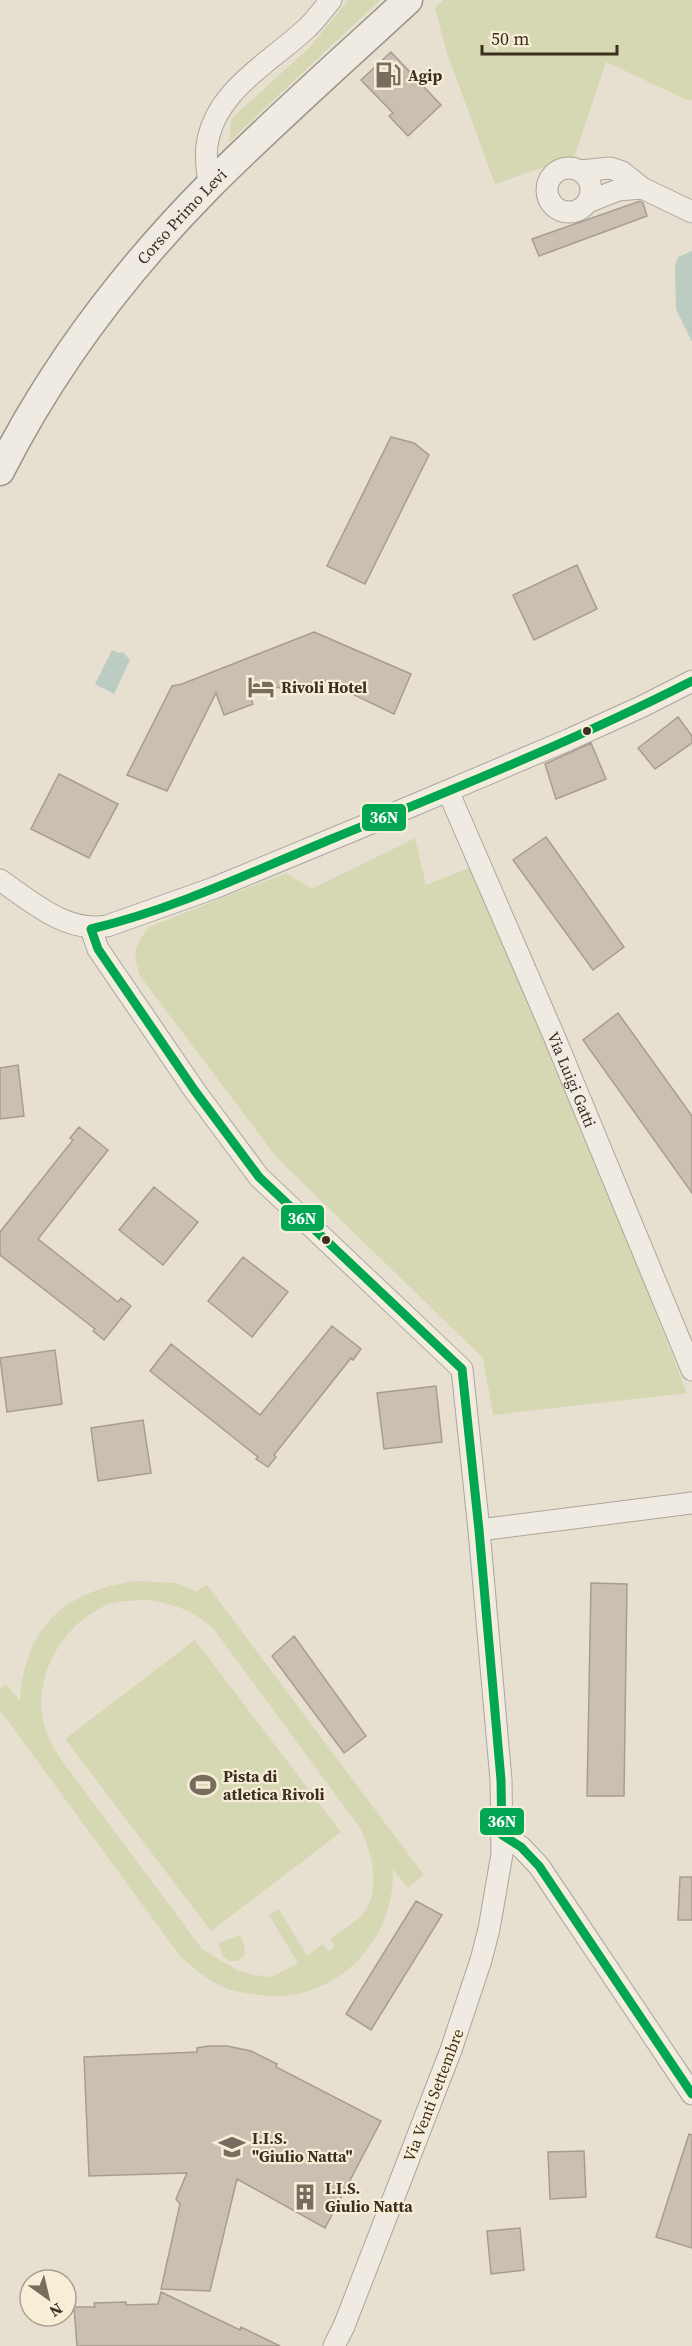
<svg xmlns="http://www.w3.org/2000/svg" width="692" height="2346" font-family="'Source Serif 4',serif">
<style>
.green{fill:#d6d7b3;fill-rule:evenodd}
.water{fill:#bcccc2}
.building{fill:#cbbfb2;stroke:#a89c90;stroke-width:1.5}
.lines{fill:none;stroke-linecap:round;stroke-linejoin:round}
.minor-casing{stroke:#ada599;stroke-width:23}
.secondary-casing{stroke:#9c958a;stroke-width:31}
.minor{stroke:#efebe3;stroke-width:21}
.secondary{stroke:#efebe3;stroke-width:28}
.bus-1-casing{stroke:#f7eed8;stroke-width:14}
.bus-1{stroke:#00a651;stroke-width:9}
.bus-dot{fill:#3d2e20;stroke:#f7eed8;stroke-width:2}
.labels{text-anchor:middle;stroke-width:4.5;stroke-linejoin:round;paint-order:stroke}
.poi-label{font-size:16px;font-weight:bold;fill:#3d2e20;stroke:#f7eed8;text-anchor:start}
.street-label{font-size:16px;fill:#3d2e20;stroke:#f7eed8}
.line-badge{stroke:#f7eed8;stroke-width:2}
.badge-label{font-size:16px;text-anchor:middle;font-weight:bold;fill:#fff}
</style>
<rect width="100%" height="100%" fill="#e7e0d1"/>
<!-- green -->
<path class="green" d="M348,0H380L229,142L231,119L310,47Z
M443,0H692V100L685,99L606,62L574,157L495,184L447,53L435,8Z
M415,838L426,885L479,864L687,1393L493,1415L483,1358L277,1158L140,976C132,952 134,947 149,927L286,873L312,889Z
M136,1581L176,1583L196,1592L207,1585L424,1875L408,1888L393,1869C395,1946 330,2008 252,1994C243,1992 233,1991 225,1988C207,1980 194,1969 180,1956L0,1710V1689L6,1684L20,1701C25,1627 64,1591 136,1581ZM146,1600C175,1604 190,1609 213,1628L360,1828C371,1851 381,1885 366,1909C359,1921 341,1931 330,1939L335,1946L329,1951L323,1944L307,1956L279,1909L269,1915L298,1963L272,1977L255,1975L238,1971L202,1949L60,1758C54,1748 47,1736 44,1725C32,1675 63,1623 109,1604C121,1600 134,1601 146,1600Z
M195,1640L341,1832L211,1931L65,1739Z
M240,1935L245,1948L244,1956L237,1961H229L223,1956L218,1943Z"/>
<!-- water -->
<path class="water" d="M692,251V342L676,309L675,266L678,257Z
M112,650L119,653L123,652L130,660L114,694L95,684Z"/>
<!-- building -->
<path class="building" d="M391,52L441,105L408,136L389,116L393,113L361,80Z
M640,201L643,203L647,216L539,256L532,239Z
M391,437L414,443L429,455L365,584L327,566Z
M577,565L597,609L534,640L513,595Z
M314,632L411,674L394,714L321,679L285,694L279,687L250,696L253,704L224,715L216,693L167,791L127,775L172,686L182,684Z
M678,717L692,736V743L655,769L638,748Z
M591,743L606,779L556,799L545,764Z
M59,774L118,804L89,858L31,829Z
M546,837L624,947L593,970L513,860Z
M618,1013L692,1116V1193L583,1040Z
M18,1065L24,1116L0,1119V1068Z
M79,1127L108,1150L38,1239L118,1302L121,1298L131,1306L104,1340L93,1331L95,1329L0,1255V1232L73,1140L70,1138Z
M154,1187L198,1222L163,1265L119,1230Z
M243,1257L288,1292L252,1337L208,1301Z
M332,1326L361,1349L353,1360L351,1358L274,1455L276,1457L268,1467L256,1459L258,1457L150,1371L171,1344L260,1415Z
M55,1350L62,1404L7,1412L0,1358Z
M436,1386L442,1442L384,1449L377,1393Z
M143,1420L151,1473L98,1481L91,1428Z
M591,1583L627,1584L624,1796H587Z
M294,1636L366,1736L344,1753L272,1656Z
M680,1877H692V1920H678Z
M416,1901L442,1915L371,2030L346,2014Z
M208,2046H227L251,2051L277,2064L276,2067L381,2121L325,2228L237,2179L210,2291L161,2289L180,2204L176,2199L187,2173L89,2176L84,2057L197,2052V2048Z
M689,2134L692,2135V2248L656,2237Z
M584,2151L586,2197L550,2199L548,2152Z
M520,2228L524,2270L491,2274L487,2231Z
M161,2292L240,2330L241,2327L280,2346H77L74,2307H95L94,2303L126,2302V2305L158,2304Z"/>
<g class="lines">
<!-- minor casing -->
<g class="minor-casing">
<g id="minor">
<circle cx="569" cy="190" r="22"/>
<path d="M580,171L610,168L622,172L642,188L692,212"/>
<path d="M209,186C208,173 205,158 207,145C215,90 271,62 307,28C316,20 323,9 331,0"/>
<path d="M588,202L618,190L642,188"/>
<path id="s1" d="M448,791L554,1036L692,1370"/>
<path d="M0,880C32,902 66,933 107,926L214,888L400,811L568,740L643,706L692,681"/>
<path d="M91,929L98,949L195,1091L259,1177L462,1369L479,1530L501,1780L502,1854L489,1929L481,1960L451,2050L344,2326L334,2346"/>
<path d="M479,1530L692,1503"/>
<path d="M502,1835L521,1847L539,1866L692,2094"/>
</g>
</g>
<!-- secondary casing -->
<g class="secondary-casing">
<g id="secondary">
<path id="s2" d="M0,471C53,366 127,269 209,186C273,122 342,61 408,0"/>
</g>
</g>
<!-- minor -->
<use href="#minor" class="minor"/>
<!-- secondary -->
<use href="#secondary" class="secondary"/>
<!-- bus-1 casing -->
<g class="bus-1-casing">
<path id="bus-1" d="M692,681C576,740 454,789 334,838C254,871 175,909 91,929L98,949L195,1091L259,1177L462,1369L479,1530L501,1780L502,1835L521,1847L539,1866L692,2094"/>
</g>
<!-- bus-1 -->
<use href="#bus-1" class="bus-1"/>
</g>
<!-- icons -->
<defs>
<g id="fuel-bare" transform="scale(2.07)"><path d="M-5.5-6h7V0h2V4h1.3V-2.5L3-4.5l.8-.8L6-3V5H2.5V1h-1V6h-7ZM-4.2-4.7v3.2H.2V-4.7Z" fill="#786c5e" stroke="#f7eed8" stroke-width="2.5" paint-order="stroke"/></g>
<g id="hotel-bare" transform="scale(2.07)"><path d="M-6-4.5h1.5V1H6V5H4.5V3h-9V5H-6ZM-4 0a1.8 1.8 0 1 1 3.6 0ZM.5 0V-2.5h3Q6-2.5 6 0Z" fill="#786c5e" stroke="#f7eed8" stroke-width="2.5" paint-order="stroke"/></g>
<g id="stadium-bare" transform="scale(2.07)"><path d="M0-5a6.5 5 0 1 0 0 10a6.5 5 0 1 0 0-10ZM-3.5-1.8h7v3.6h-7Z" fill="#786c5e" stroke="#f7eed8" stroke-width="2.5" paint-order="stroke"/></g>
<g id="school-bare" transform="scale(2.07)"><path d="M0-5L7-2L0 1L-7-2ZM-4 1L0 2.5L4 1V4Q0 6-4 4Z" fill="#786c5e" stroke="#f7eed8" stroke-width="2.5" paint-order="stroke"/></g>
<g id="building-bare" transform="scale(2.07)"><path d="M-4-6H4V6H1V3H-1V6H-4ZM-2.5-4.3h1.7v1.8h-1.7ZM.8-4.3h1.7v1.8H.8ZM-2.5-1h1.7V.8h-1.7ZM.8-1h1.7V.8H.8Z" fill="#786c5e" stroke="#f7eed8" stroke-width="2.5" paint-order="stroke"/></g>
</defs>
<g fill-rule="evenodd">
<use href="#fuel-bare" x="388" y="75"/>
<use href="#hotel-bare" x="261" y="687"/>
<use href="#stadium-bare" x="203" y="1785"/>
<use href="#school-bare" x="232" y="2147"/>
<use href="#building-bare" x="305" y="2197"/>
</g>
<!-- markers -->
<g class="bus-dot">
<circle cx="587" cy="731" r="5"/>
<circle cx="326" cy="1240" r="5"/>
</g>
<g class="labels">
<!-- poi labels -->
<g class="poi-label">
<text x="408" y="81">Agip</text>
<text x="281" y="693">Rivoli Hotel</text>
<text x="223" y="1782">Pista di<tspan x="223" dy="18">atletica Rivoli</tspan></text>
<text x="252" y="2144">I.I.S.<tspan x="252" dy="18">"Giulio Natta"</tspan></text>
<text x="325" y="2194">I.I.S.<tspan x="325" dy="18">Giulio Natta</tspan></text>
</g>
<!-- street labels -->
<g class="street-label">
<text dy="6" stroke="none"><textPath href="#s2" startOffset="314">Corso Primo Levi</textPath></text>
<text dy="6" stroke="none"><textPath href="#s1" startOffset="314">Via Luigi Gatti</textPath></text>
<text transform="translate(433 2095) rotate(-69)" y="6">Via Venti Settembre</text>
</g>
</g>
<g class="line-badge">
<rect x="361" y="803" width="46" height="29" rx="6" fill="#00a651"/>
<rect x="280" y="1204" width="45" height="28" rx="6" fill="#00a651"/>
<rect x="479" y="1807" width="46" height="29" rx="6" fill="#00a651"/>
</g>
<g class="badge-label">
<text x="384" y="823">36N</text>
<text x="302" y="1224">36N</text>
<text x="502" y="1827">36N</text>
</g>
<!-- north arrow -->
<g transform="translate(48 2298) rotate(146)"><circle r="28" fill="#f7eed8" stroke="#ada18e" stroke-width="1.5"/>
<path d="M0-4.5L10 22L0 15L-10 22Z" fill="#786c5e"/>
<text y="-9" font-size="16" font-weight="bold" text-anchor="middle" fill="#3d2e20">N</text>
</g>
<!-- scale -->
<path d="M482 45v9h135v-9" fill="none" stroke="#3d2e20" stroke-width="3"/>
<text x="491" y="45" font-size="18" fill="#3d2e20" stroke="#f7eed8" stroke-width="4.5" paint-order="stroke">50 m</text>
</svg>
